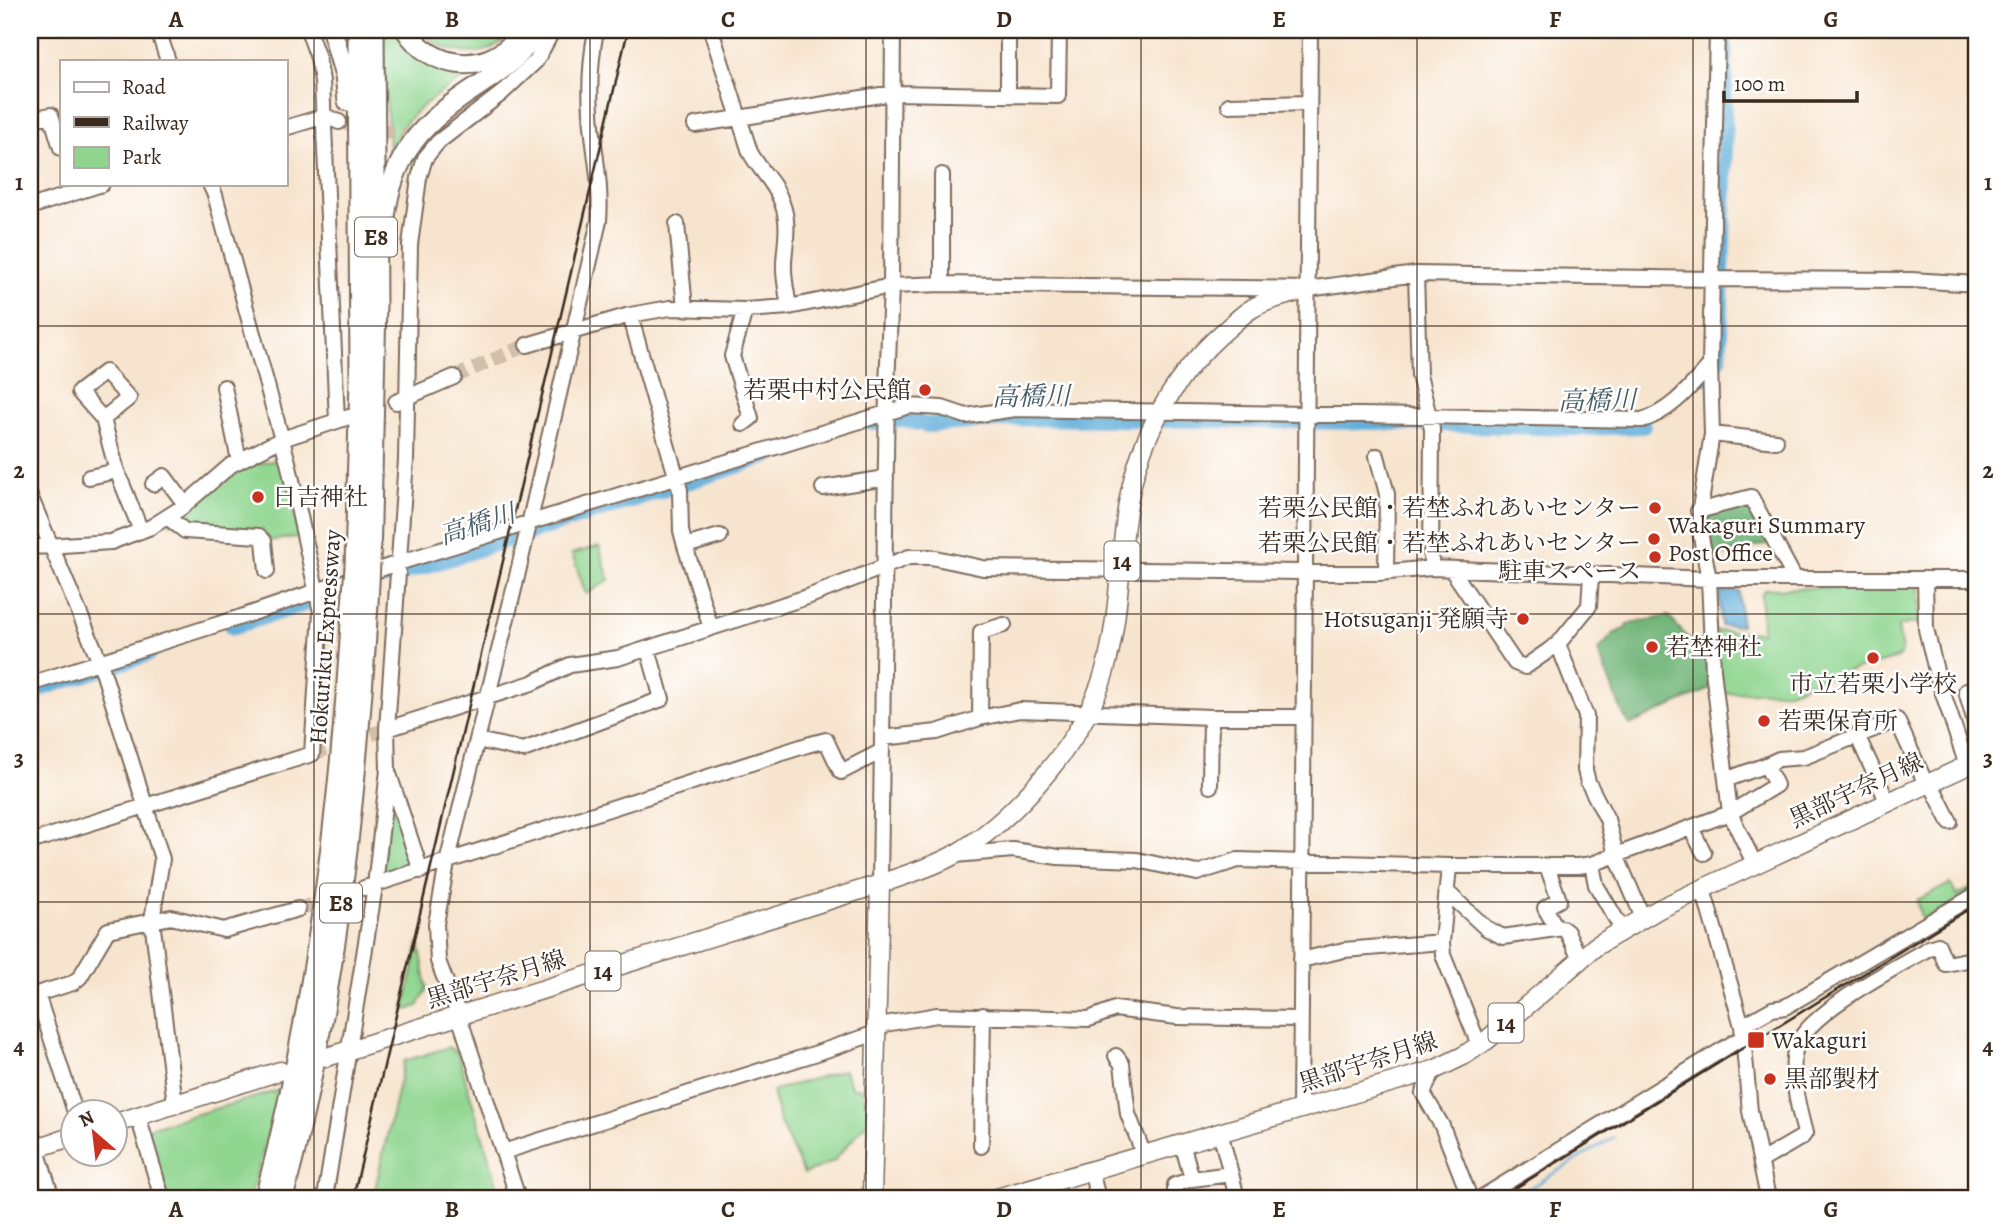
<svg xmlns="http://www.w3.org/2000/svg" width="2007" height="1228" font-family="Alegreya,'Noto Serif JP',serif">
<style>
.green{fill:#8fd58f;stroke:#658056;stroke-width:2}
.forest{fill:#73b67a;stroke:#57704c;stroke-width:2}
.water{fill:#60aeda;stroke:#4e6c7c;stroke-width:2}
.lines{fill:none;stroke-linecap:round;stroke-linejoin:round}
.stream{stroke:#60aeda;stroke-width:2.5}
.river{stroke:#60aeda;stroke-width:16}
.minor-tunnel{stroke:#d1bfab;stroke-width:14;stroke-dasharray:14 7;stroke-linecap:butt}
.minor-casing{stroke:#7d6b5c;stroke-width:18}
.major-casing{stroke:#7d6b5c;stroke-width:21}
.highway-casing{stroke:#7d6b5c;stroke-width:23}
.minor{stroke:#fff;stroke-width:14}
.major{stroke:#fff;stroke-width:18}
.highway{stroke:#fff;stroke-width:19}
.rail{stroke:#3b2a1e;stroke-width:2.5}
.highway-bridge-casing{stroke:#7d6b5c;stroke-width:23;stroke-linecap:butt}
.highway-bridge{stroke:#fff;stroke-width:19}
.grid{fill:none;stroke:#3b2a1e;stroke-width:2;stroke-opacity:0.55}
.poi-dot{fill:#c8321e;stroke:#fff;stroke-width:2.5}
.labels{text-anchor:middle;stroke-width:5;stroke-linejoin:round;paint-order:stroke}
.shield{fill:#fff;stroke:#766a62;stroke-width:2}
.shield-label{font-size:23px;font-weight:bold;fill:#3b2a1e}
.poi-label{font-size:24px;fill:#3b2a1e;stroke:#fff;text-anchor:start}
.street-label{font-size:24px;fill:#3b2a1e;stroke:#fff}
.water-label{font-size:26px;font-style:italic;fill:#4a5f69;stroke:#fff}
.neatline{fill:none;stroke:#3b2a1e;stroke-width:2.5}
.grid-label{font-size:23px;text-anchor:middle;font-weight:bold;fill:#3b2a1e}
</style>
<rect width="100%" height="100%" fill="#fff"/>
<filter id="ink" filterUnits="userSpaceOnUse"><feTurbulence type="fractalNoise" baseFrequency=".0143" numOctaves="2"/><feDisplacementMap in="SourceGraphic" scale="14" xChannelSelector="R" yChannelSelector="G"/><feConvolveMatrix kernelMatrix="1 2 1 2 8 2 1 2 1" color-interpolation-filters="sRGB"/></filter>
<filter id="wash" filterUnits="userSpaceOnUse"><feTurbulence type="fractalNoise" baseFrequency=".00686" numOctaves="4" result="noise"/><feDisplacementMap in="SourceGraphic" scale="28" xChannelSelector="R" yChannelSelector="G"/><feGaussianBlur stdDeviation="1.57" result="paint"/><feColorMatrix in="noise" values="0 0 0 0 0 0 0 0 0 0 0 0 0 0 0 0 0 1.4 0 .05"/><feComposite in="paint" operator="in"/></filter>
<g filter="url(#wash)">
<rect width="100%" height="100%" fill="#f7e4ce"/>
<!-- green -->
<path class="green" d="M383,30H396L416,53L448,72L477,70C452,86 419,103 402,128C397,136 393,145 389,153Z
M422,30H513C508,35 503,41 497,45C475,60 437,51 422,30Z
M283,459L299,537L267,541L169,523L234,468Z
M599,546L609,580L586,594L572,554Z
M1919,585V622L1898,626L1902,653L1898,658L1829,676L1789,691L1721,693L1716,631L1762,632L1761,594L1766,589Z
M389,793L414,864L381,875Z
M1950,884L1957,896L1977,885V889L1922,921L1917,900Z
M419,942L427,989L418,1006L404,1011Z
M449,1047L458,1054L501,1198H373L404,1061Z
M844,1070L852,1088H861L871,1118L834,1161L804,1174L780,1123L772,1091Z
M280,1090L250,1198H167L145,1129Z"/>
<!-- forest -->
<path class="forest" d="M1749,502L1771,543L1712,557L1704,514Z
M1668,616L1692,643L1706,640L1710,689L1629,725C1616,701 1608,676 1598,651L1613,634L1625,629L1629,624Z"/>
<!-- water -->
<path class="water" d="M1739,591L1741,625L1721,626L1719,592Z"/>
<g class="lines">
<!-- stream -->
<path class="stream" d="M1513,1198L1614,1137"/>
<!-- river -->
<path class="river" d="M1706,377L1719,358L1725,179L1724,30
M872,422L902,419L927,425L1020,418L1369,422L1573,428L1643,426
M358,583L407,572L768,456
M233,627L304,604L330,593
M30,692L148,654"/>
</g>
</g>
<g filter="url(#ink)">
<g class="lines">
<!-- minor-tunnel -->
<path class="minor-tunnel" d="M339,122L423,139
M454,377L527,345
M312,754L387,729
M298,909L364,888"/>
<!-- minor casing -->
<g class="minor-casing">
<path id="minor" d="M158,30L168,61
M308,30L318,58L322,81L337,421
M711,30L750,152C759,170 776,183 782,203C790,224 785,242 784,263C783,277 787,293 789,307
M1717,30L1710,365L1712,434L1698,521L1709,579L1713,670L1730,813L1755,865
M1008,95V30
M1229,105L1309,103
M30,119L51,115L61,148
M695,125L893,93L1058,96L1059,30
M285,128L325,116L339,122
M30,207L102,184
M677,224L685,308
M1416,274L1419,375L1432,429L1431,568
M942,284V175
M630,315L680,490L681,531L685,546
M527,345L630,315L670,308L745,310L789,307L891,286L942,284L1308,289L1416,274L1712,279L1911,280L1977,284
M224,387L239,461
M396,402L454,377
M103,419L129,398L105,372L79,392L103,419L117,471
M743,424L751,418L732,356L745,310
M1712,434L1776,441
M1377,456L1387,494L1386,572
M89,477L117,471L141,531
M153,484L164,476L185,504
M823,488L886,478
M30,496L100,662L162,859L152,920L175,1104
M1698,511L1751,497L1795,579
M167,517L185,531L259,536L264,541L267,571
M30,547L111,542L151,527L181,508L231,465L282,439L349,417
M1452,570L1515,663L1525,667L1558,644
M1591,575L1589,606L1558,644L1586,716L1585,770L1588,782L1607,819L1616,855L1643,918
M1925,579L1926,629L1937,675L1967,766
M711,628L685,546L720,536
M30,684L241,617L398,563L909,406L942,408L966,416L1015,409L1642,420C1671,412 1691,386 1710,365
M1966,691L1977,729
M980,718L981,632L1004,625
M387,729L532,683L570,665L618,658L810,596L909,557H931L983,568L1379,573L1431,568L1709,579H1977
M1857,735L1888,803
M882,738L937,732L980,718L1020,710L1211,717
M477,740L523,750L662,699L648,649
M1766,765L1779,759L1804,757L1897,720L1926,784
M389,774L421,871
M1930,782L1950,822
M1210,786L1211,717H1303
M1691,828L1704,853
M30,842L312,754L321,612L288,462L215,195L210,184
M955,855L1013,850L1058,857L1137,860L1197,873L1238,860L1449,866H1578L1592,864L1730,813L1776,785L1766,765L1728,779
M1592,864L1596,885L1622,929
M1547,866L1559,900L1545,908L1557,929
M880,884L887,387L891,286L893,30
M364,888L807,745L826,740L841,772L882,751
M1703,889L1742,1026L1750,1111L1768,1198
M1446,891L1486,928L1503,937L1562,928L1567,932L1580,959
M1442,942L1443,955L1479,1045
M1301,960L1344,950L1442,942L1449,866
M37,994L75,1112
M30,996L73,983L80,977L108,930L171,917L224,930L298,909
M1742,1026L1772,1009L1785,1007L1977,894
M1116,1056L1122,1064L1128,1114L1144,1155
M1429,1072L1431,1076L1423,1093L1442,1126L1470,1198
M1300,1109L1310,30
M138,1116L162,1198
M30,1127L52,1198
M1220,1132L1231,1174
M1182,1143L1192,1179L1231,1174L1237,1198
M981,1146L983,1015
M503,1152L817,1053L876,1033L885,1024L937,1015L1089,1019L1115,1009L1177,1017L1300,1019
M1761,1161L1802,1137L1805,1133C1799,1111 1789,1069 1796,1047C1809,1011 1896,968 1929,948L1938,945L1946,964L1977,958
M1091,1171L1098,1198
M325,1198L375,886L388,770L387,729L406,460L410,245L419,178L425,158L438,142L502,93L536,61L553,30
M518,1198L459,1016L438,961L436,924L447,863L515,585L599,221C602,181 593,151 591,112C589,84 591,57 596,30
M1175,1198V1185L1192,1179
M1481,1198L1743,1037"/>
</g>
<!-- major casing -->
<g class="major-casing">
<path id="major" d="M327,1057L880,884C904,875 931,868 954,855C1014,821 1086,738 1105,670C1120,616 1119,559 1128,503C1140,435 1175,373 1228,328C1236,321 1244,313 1253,308C1269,298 1290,295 1308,289
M116,1123L280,1071
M30,1150L74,1136
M872,1198L880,884
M997,1198L1434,1070L1463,1056L1487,1040L1596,946L1659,909L1977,761"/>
</g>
<!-- highway casing -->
<g class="highway-casing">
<path id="highway" d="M332,30L345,76L348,101
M406,30C431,69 483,76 515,41
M385,218C392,153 425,120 478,86C501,71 524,55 536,30
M370,563L376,303L374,30
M355,567L360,379L358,30
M265,1198C316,1004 341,807 352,606
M283,1198C335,1004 356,803 368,603"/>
</g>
<!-- minor -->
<use href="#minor" class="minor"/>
<!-- major -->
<use href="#major" class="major"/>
<!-- highway -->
<use href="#highway" class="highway"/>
<!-- rail -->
<path class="rail" d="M353,1198L628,30
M1499,1198L1977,904"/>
<!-- highway-bridge casing -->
<g class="highway-bridge-casing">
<path id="highway-bridge" d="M368,603L370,563
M352,606L355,567"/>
</g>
<!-- highway-bridge -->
<use href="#highway-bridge" class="highway-bridge"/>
</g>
</g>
<!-- grid -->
<path class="grid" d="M314,30V1198M590,30V1198M866,30V1198M1141,30V1198M1417,30V1198M1693,30V1198M30,326H1977M30,614H1977M30,902H1977"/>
<!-- markers -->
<g class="poi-dot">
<circle cx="925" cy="390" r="7"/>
<circle cx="258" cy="497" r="7"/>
<circle cx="1655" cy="508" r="7"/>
<circle cx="1654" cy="539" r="7"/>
<circle cx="1655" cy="557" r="7"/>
<circle cx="1523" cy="619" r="7"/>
<circle cx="1652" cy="647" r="7"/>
<circle cx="1873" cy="658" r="7"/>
<circle cx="1764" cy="721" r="7"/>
<rect x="1747" y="1031" width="18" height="18" rx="3.5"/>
<circle cx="1770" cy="1079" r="7"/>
</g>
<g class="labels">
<!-- shield labels -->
<g class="shield">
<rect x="355" y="217.5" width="42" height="39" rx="5"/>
<rect x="1104.5" y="541.5" width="35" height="39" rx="5"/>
<rect x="320" y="883.5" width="42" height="39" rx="5"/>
<rect x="585.5" y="951.5" width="35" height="39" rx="5"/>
<rect x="1488.5" y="1003.5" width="35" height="39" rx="5"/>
</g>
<g class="shield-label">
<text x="376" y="245">E8</text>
<text x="1122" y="569">14</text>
<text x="341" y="911">E8</text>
<text x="603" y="979">14</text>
<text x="1506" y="1031">14</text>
</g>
<!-- poi labels -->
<g class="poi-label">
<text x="911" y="398" text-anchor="end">若栗中村公民館</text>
<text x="272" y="505">日吉神社</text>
<text x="1641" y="516" text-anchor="end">若栗公民館・若埜ふれあいセンター</text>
<text x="1668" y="533">Wakaguri Summary<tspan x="1668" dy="28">Post Office</tspan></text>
<text x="1641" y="551" text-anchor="end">若栗公民館・若埜ふれあいセンター<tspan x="1641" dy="28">駐車スペース</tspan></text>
<text x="1509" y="627" text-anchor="end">Hotsuganji 発願寺</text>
<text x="1666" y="655">若埜神社</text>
<text x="1873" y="692" text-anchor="middle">市立若栗小学校</text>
<text x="1778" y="729">若栗保育所</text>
<text x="1772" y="1048">Wakaguri</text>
<text x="1784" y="1087">黒部製材</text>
</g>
<!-- street labels -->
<g class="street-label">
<text transform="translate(325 637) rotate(-86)" y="8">Hokuriku Expressway</text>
<text transform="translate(1856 790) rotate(-25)" y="8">黒部宇奈月線</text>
<text transform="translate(496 979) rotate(-17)" y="8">黒部宇奈月線</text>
<text transform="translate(1368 1062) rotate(-18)" y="8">黒部宇奈月線</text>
</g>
<!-- water labels -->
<g class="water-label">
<text transform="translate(1031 396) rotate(-1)" y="9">高橋川</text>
<text transform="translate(1597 400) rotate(-1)" y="9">高橋川</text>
<text transform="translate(477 524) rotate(-18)" y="9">高橋川</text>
</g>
</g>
<!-- margin -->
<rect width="2007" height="1228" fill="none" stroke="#fff" stroke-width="77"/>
<!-- legend -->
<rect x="60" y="60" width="228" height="126" fill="#ffffff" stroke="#b1aaa5" stroke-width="2"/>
<rect x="74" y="82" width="35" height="10" fill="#ffffff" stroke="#b1aaa5" stroke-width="2"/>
<text x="122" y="94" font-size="21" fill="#3b2a1e">Road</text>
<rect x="74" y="117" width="35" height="10" fill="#3b2a1e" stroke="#b1aaa5" stroke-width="2"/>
<text x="122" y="130" font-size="21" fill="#3b2a1e">Railway</text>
<rect x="74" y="147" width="35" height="21" fill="#8fd58f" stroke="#b1aaa5" stroke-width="2"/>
<text x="122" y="164" font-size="21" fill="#3b2a1e">Park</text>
<!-- north arrow -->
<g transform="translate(94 1133) rotate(332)"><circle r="33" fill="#ffffff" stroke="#b1aaa5" stroke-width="2"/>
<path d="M0-5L12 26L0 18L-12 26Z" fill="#c8321e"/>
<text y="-10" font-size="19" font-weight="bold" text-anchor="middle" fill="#3b2a1e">N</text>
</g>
<!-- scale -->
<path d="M1724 91v10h133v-10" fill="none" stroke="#3b2a1e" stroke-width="3.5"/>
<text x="1734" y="91" font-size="21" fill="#3b2a1e" stroke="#ffffff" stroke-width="5" paint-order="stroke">100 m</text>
<rect x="38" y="38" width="1930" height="1152" class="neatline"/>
<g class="grid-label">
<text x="176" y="27">A</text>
<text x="452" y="27">B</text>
<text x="728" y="27">C</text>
<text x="1004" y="27">D</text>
<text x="1279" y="27">E</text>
<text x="1555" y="27">F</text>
<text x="1831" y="27">G</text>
<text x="19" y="190">1</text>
<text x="1988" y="190">1</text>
<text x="19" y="478">2</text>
<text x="1988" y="478">2</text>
<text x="19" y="766">3</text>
<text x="1988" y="766">3</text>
<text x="19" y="1054">4</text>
<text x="1988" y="1054">4</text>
<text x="176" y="1217">A</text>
<text x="452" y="1217">B</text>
<text x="728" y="1217">C</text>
<text x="1004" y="1217">D</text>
<text x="1279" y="1217">E</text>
<text x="1555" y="1217">F</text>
<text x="1831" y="1217">G</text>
</g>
</svg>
